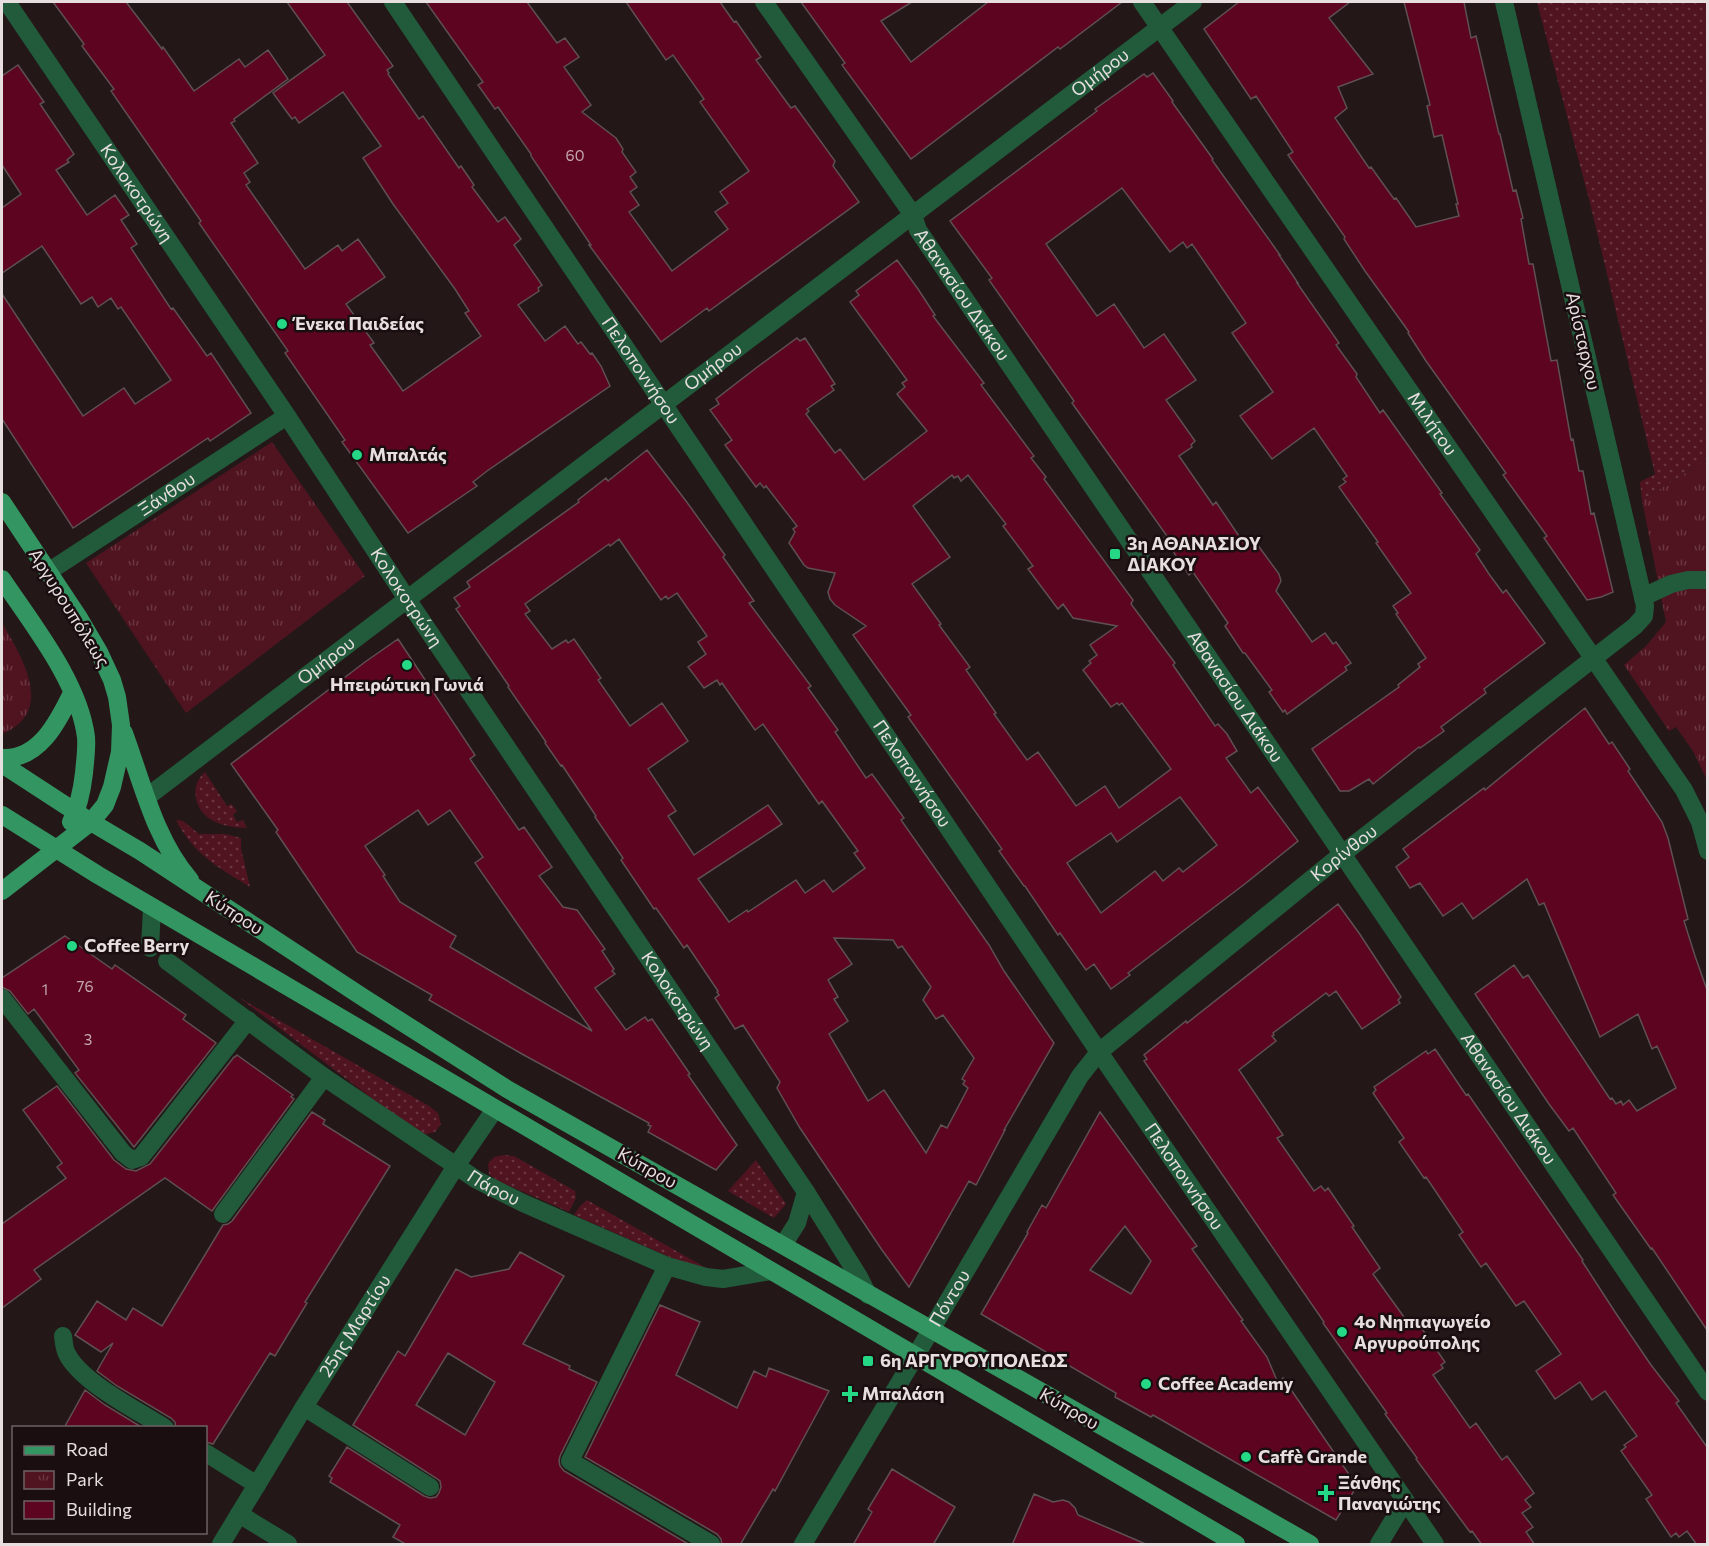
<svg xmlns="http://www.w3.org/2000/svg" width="1709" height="1546" font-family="Commissioner,sans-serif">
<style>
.grass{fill:url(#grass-dots)}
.park{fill:url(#park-tufts)}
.building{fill:#5c0420;stroke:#5f5051;stroke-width:1.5;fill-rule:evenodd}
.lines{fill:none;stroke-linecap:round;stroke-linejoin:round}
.minor{stroke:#215b3b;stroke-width:18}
.major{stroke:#339561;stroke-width:18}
.poi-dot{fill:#25d886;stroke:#1a0e10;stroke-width:2}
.labels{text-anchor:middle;stroke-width:5;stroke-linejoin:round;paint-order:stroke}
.number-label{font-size:15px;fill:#c4a8af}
.street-label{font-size:18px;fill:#e7dedf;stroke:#1a0e10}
.poi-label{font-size:18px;font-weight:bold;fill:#e7dedf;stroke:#1a0e10;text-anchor:start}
</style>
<defs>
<pattern id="grass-dots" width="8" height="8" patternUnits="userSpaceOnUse" patternTransform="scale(1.5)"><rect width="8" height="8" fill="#501421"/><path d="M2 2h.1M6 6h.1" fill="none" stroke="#693641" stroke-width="1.8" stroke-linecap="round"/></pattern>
<pattern id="park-tufts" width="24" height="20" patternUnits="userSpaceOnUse" patternTransform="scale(1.5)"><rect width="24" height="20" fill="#501421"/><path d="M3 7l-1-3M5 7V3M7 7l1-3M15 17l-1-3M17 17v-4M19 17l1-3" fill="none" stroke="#693641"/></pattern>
</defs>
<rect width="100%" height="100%" fill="#241718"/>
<!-- grass -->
<path class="grass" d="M1537,2H1707V460L1642,500L1640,482L1655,474L1590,203Z
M205,772L227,806L231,804L237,811L233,815L237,822L243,820L247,828C226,827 201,823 196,798C194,788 197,779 205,772Z
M176,820L183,821L199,834H225L241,838V849L250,887C218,867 194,855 176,820Z
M240,998L429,1106L438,1113L441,1124L435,1132L423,1135L411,1128Z
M504,1155L514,1156L575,1191L576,1198L569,1212L498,1181L489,1174L488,1164L494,1157Z
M756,1160L786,1204L774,1218L728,1191Z
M587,1200L706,1268L704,1272L574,1215L580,1206Z"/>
<!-- park -->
<path class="park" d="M272,442L365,576L186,713L86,563Z
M1707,460V780L1693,751L1676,727L1669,731L1624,665L1646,646L1666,622L1642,500Z
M2,623C22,657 56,712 2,734Z"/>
<!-- building -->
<path class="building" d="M53,2H126L162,49L163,47L194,91L239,59L245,67L268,50L288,79L234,119L235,121L231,123L258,163L244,173L250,182L246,185L305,269L338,245L342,251L358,239L385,277L346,304L374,343L370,345L403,391L481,336L465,313L469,311L455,289L393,204L363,158L381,146L343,92L299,123L295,117L292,119L273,93L325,55L287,2H347L393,66L387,70L389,73L388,74L419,119L423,116L459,168L461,166L474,185L472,187L498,222L505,217L521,239L514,245L542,285L538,288L539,291L518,305L545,341L565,326L578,344L581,342L590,354L592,353L601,366L610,386L487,471L473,482L477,486L408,533L342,442L345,440L285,353L288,351L199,223L201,221L111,91L114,89L82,46L84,44Z
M426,2H527L557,43L565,38L579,57L564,67L591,105L582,112L616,138L623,149L622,152L636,172L630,177L637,187L630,192L639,205L629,212L672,271L728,229L715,212L728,203L720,192L749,171L700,102L704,99L673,55L666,60L626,2H720L734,22L736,21L761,57L756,60L788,104L791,108L795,106L835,161L833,166L859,202L709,311L707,308L661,342L589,245H591L531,156V154L498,107L495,109L478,85L483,82Z
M801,2H912L881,21L911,62L988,2H1122L1060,49L1058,47L911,159L842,65L845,63Z
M1239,2H1350L1329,18L1373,74L1338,87L1347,108L1335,118L1369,168L1371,167L1394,199L1396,198L1416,227L1459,216L1456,204H1458L1442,135L1434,137L1427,106L1430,105L1404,2H1464L1471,38L1476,36L1499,134H1500L1513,191L1516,190L1523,218L1521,219L1529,264H1533L1551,361L1557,360L1571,440L1573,439L1579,471H1583L1591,514L1594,513L1613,592L1601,597L1587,600L1544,538L1547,536L1503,475L1506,473L1426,361L1408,333L1409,332L1365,271L1344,239L1345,237L1288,155L1293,152L1256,96L1251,99L1204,29Z
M18,65L44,102L40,104L74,154L67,160L69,162L56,170L87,215L115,195L129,215L121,220L137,244L131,248L171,309L173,308L207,356L211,353L251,413L210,441L208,438L73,528L2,419V294L83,416L124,388L135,404L171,380L121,307L118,309L111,298L98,307L92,297L81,304L42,246L2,273V208L21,194L2,165V76Z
M1153,73L1173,101L1172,102L1213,159L1212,160L1280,255H1279L1298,283H1297L1339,343L1336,345L1357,374L1356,377L1380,413L1383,410L1442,493L1440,494L1480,550L1476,554L1489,574L1503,593L1506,590L1545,643L1484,689L1486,693L1441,727L1444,731L1420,748L1419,747L1373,784L1369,779L1349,791H1340L1312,749L1399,687L1398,685L1420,667L1418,664L1426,658L1396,614L1398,613L1393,606L1411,593L1376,543L1378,542L1339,487L1346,482L1343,479L1347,476L1314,428L1272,459L1240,416L1273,392L1232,333L1246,323L1192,244L1187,248L1183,242L1170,252L1122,188L1046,244L1097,316L1114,304L1144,348L1164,334L1196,380L1166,400L1195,441L1191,445L1192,447L1179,456L1213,505L1216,502L1245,545L1254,540L1279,574L1281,581L1276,591L1312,642L1325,633L1333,644L1336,642L1351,663L1345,667L1347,670L1287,714L1285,710L1283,712L1269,692L1272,690L1245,653H1243L1225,626L1228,623L1193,572L1189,575L1164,538L1167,536L1072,403L1074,401L989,280L992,278L950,221L1097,111L1095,109L1144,74L1147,77Z
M897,260L918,289L935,315L933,316L984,383L981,385L1034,456L1031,458L1046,477L1044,479L1133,600L1131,604L1175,663L1173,665L1215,726L1218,724L1227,734L1237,751L1226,758L1251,793L1258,787L1298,841L1246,883L1128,973L1130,975L1111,989L1094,964L1086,970L1060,933L1058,935L1025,886H1024L999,851L1002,849L908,717L911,715L853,635L866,626L835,605L830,599L828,592L835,573L808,568L804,565L789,543L795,532L793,529L797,526L766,486L764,488L760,483L756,487L725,445L732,440L710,410L719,404L716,399L756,368L797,338L800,341L805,338L835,384L831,386L834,390L807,409L809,411L806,414L835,453L840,449L864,480L927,431L897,394L905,387L902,383L907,380L850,302L859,295L856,291ZM952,475L954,478L958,476L961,481L968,475L1006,524L1003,526L1033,566L1028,569L1058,609L1063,604L1073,618L1117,626L1090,645L1097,655L1089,661L1091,663L1083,670L1111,707L1117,703L1119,705L1122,703L1171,769L1119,808L1105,786L1076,806L1038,752L1027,760L994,714L996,713L966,670L970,667L939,625L941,624L912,584L950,557L913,506ZM1180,797L1217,845L1183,872L1179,868L1163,881L1155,871L1101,913L1067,863L1111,833L1117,842Z
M647,450L686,501L725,555L723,557L754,601L749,603L811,686L808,688L838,730L835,732L866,778L872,774L904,818L901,820L989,945L1004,971L1054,1043L1004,1130H1005L976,1185L969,1181L909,1287L882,1250L800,1128L777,1088L780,1082L743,1025L735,1029L715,998L719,995L717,992L718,991L687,945L684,948L656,908L654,909L621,860L623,858L595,817L596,816L562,765L561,766L545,743L546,742L508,687L509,686L456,609L460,606L454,598L470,587L467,582L579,502L578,500L606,478L608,481ZM619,539L661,600L666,596L668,599L677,593L707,636L698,642L706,654L688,667L704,688L717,680L720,685L722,683L755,730L763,724L819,804L822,801L858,851L854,853L865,868L833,892L824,880L805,893L796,880L748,912L747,910L729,922L698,879L782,824L768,805L694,855L668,816L676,811L648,769L688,741L662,703L630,726L598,680L601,678L574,639L568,643L566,640L552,649L525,614L530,611L525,604L609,544L610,546ZM834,938L893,940L898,948L902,946L931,987L923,1000L936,1019L943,1015L974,1058L962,1079L965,1081L963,1084L968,1088L947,1128L941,1125L926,1153L884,1090L868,1101L829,1034L848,1021L834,999L838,997L828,980L852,964Z
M398,639L475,755L470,759L519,830L524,827L552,867L539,876L563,907L577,910L605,949L602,951L614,969L612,971L615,974L595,988L626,1030L645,1017L648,1021L652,1019L690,1074L688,1075L737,1145L716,1170L648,1132L651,1126L648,1125L649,1123L522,1054L429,1000L432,995L357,952L276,832L278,830L231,764L365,662ZM418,810L428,825L450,810L483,857L475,863L592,1031L450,947L456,936L400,902L383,876L385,875L365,846Z
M1585,708L1609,744L1612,742L1630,769L1628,771L1662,822L1668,838L1688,919L1684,921L1695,956L1707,990V1330L1652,1248L1651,1249L1613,1195L1616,1193L1573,1128L1569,1131L1549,1104L1475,994L1514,965L1523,978L1528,975L1610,1099L1612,1098L1616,1104L1621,1101L1623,1105L1629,1100L1637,1111L1676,1088L1657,1046L1652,1049L1638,1014L1600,1037L1544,903L1539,905L1527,879L1473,919L1462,903L1443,916L1420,883L1410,888L1396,867L1409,857L1403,849L1484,788L1485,790Z
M1338,904L1359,933L1401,997L1398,1000L1400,1003L1362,1029L1336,991L1329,996L1326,993L1273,1033L1274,1035L1272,1036L1276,1041L1239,1070L1283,1135L1277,1138L1314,1191L1321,1186L1325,1191L1328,1188L1354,1226L1352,1227L1380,1268L1373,1274L1409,1324L1412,1322L1415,1326L1418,1323L1445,1362L1441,1365L1443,1368L1433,1375L1470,1428L1476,1423L1502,1460L1507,1456L1534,1493L1525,1500L1531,1507L1522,1513L1533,1527L1526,1532L1535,1545H1482L1472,1531L1470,1532L1416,1459L1417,1458L1385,1414L1387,1413L1323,1323L1324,1322L1144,1061L1147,1059L1144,1055L1186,1021L1187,1023Z
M65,936L112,969L115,965L186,1015L183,1019L216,1043L134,1147L75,1073L79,1070L34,1009L28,1014L10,991L2,987V978Z
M1435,1049L1466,1095L1468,1094L1583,1260L1582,1261L1615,1312L1651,1365L1679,1401L1676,1403L1707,1447V1545H1697L1687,1531L1679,1537L1676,1533L1671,1537L1646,1499L1652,1495L1621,1451L1626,1447L1624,1445L1637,1436L1605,1391L1592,1400L1580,1382L1555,1399L1536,1371L1561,1354L1524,1301L1516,1306L1486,1263L1481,1267L1459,1235L1463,1232L1426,1177L1424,1178L1399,1142L1404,1138L1373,1093L1376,1090L1374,1087L1426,1051L1428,1054Z
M237,1055L293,1095L291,1097L294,1099L212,1211L165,1178L34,1270L41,1279L2,1308V1224L66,1178L57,1167L62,1163L23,1110L57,1086L114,1160L126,1169L136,1171L150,1164L234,1057H235Z
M312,1112L325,1120L323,1124L390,1166L305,1302L307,1303L275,1356L270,1353L213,1444L206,1442V1428H176L175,1422L171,1418L117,1386L97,1371L113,1343L101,1352L75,1335L97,1301L126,1320L133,1308L162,1326L223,1225L228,1224L232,1221Z
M1100,1112L1197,1246L1192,1249L1243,1320L1241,1321L1267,1357L1278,1383L1283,1378L1357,1486L1336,1520L1153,1415L1151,1417L1115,1397L1116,1393L981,1314L1028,1233L1027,1232L1042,1205L1046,1208ZM1125,1226L1151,1261L1131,1294L1090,1270Z
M520,1252L564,1276L523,1344L570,1366L569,1369L597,1382L560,1456L559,1461L560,1466L564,1471L690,1545H407L393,1537L400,1525L330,1482L332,1478L329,1476L347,1447L424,1496L430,1498L436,1497L439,1493L441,1487L440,1481L436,1478L353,1425L398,1351L405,1356L456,1269L471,1277L509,1269ZM448,1353L495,1382L465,1435L416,1405Z
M660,1305L700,1322L676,1375L737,1408L754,1371L766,1377L769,1368L829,1391L775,1491L773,1489L740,1545H722L721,1539L717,1534L585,1457Z
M85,1390L105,1405L143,1428H64Z
M892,1469L955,1507L933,1545H853L872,1512L868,1509Z
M1034,1494L1053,1502L1063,1500L1069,1502L1075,1508L1078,1515L1148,1545H1012Z"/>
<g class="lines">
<!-- minor -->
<g class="minor">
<path id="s1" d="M7,2L287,416L407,599L806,1192L797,1223L783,1245"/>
<path id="s2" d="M393,2L1099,1052L1435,1544"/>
<path id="s3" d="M764,2L913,215L918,230L1708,1392"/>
<path id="s4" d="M1142,2L1684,790L1700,822L1708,851"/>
<path id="s5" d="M48,572L287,416"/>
<path d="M1643,597L1671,584L1688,580H1708"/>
<path id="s6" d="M147,797L1193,2"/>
<path d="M150,948L152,907"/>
<path id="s7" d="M167,961L324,1077L477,1180L523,1203L667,1266L706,1277L723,1279L771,1271"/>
<path d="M2,998L123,1153L132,1160L141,1157L248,1020"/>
<path d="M806,1192L859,1277L868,1295"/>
<path d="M223,1214L324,1077"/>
<path d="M667,1266L570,1461L711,1544"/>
<path d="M63,1336C64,1342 64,1349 67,1354C82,1383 137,1410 165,1428"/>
<path d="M304,1407L430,1487"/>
<path d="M206,1453L257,1485"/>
<path d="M239,1514L288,1544"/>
<path id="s8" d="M221,1544L304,1407L456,1166L495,1109"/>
<path id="s9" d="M803,1544L931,1330L1080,1076L1099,1052L1341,855L1635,626L1644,616L1645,606L1504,2"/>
<path d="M1379,1544L1405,1501"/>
</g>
<!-- major -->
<path class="major" d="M2,502L79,618L99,652L112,680L117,697L121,725L120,752L112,787L105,805L91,822L2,891
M2,579C32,624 79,682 86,737C87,749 85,761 84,773C82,791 79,806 71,822
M124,733C142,782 155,840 190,880
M2,758C39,760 58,722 72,693
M2,764L91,822L140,851L364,998L507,1089L1310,1544
M2,815L98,875L1236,1544"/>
</g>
<!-- markers -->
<g class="poi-dot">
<circle cx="282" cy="324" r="6"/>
<circle cx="357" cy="455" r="6"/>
<rect x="1109" y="548" width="12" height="12" rx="3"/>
<circle cx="407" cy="665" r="6"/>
<circle cx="72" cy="946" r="6"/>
<circle cx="1342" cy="1332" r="6"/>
<rect x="862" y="1355" width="12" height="12" rx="3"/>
<circle cx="1146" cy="1384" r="6"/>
<path d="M847 1385h6v6h6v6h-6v6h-6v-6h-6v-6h6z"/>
<circle cx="1246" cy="1457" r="6"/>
<path d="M1323 1484h6v6h6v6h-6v6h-6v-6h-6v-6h6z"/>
</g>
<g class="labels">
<!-- number labels -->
<g class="number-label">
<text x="575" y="161">60</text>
<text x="85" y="992">76</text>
<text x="45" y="995">1</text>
<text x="88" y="1045">3</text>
</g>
<!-- street labels -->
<g class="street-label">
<text dy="6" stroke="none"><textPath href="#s6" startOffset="1197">Ομήρου</textPath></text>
<text dy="6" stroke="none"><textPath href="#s1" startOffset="231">Κολοκοτρώνη</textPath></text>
<text dy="6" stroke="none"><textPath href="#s3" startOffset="354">Αθανασίου Διάκου</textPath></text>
<text transform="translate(1583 341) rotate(77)" y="6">Αρίσταρχου</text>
<text dy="6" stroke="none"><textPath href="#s6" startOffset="711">Ομήρου</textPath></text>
<text dy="6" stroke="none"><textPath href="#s2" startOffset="444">Πελοποννήσου</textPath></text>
<text dy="6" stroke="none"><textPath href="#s4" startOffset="512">Μιλήτου</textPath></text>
<text dy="6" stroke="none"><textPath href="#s5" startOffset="142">Ξάνθου</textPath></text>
<text dy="6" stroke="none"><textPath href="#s1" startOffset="717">Κολοκοτρώνη</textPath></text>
<text transform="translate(69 608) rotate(58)" y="6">Αργυρουπόλεως</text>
<text dy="6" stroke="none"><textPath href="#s6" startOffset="225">Ομήρου</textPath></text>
<text dy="6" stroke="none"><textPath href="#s3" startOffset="840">Αθανασίου Διάκου</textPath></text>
<text dy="6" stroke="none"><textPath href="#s2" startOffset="930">Πελοποννήσου</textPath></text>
<text dy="6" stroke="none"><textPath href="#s9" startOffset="890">Κορίνθου</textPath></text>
<text transform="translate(234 913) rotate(33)" y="6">Κύπρου</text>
<text dy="6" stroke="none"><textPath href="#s1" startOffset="1203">Κολοκοτρώνη</textPath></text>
<text dy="6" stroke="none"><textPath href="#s3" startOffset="1326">Αθανασίου Διάκου</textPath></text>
<text transform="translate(647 1168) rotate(29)" y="6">Κύπρου</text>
<text dy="6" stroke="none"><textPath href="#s2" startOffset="1416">Πελοποννήσου</textPath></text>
<text dy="6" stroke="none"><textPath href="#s7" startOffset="398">Πάρου</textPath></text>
<text dy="6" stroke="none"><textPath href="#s9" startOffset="286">Πόντου</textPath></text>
<text dy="6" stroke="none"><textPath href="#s8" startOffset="256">25ης Μαρτίου</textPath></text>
<text transform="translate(1069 1409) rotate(30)" y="6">Κύπρου</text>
</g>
<!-- poi labels -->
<g class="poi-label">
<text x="294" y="330">Ένεκα Παιδείας</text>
<text x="369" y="461">Μπαλτάς</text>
<text x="1127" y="550">3η ΑΘΑΝΑΣΙΟΥ<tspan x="1127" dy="21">ΔΙΑΚΟΥ</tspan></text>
<text x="407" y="691" text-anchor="middle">Ηπειρώτικη Γωνιά</text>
<text x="84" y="952">Coffee Berry</text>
<text x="1354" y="1328">4ο Νηπιαγωγείο<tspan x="1354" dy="21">Αργυρούπολης</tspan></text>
<text x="880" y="1367">6η ΑΡΓΥΡΟΥΠΟΛΕΩΣ</text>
<text x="1158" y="1390">Coffee Academy</text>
<text x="862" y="1400">Μπαλάση</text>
<text x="1258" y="1463">Caffè Grande</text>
<text x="1338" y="1489">Ξάνθης<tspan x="1338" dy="21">Παναγιώτης</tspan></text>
</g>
</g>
<!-- border -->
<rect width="1709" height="1546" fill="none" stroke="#e7dedf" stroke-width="6"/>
<!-- legend -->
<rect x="12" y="1426" width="195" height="108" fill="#1a0e10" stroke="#6c6163" stroke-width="1.5"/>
<rect x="24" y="1446" width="30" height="9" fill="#339561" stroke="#6c6163" stroke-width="1.5"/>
<text x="66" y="1456" font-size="18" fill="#e7dedf">Road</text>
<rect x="24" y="1471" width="30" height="18" fill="url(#park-tufts)" stroke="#6c6163" stroke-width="1.5"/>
<text x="66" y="1486" font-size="18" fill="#e7dedf">Park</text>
<rect x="24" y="1501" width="30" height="18" fill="#5c0420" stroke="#6c6163" stroke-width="1.5"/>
<text x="66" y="1516" font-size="18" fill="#e7dedf">Building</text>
</svg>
